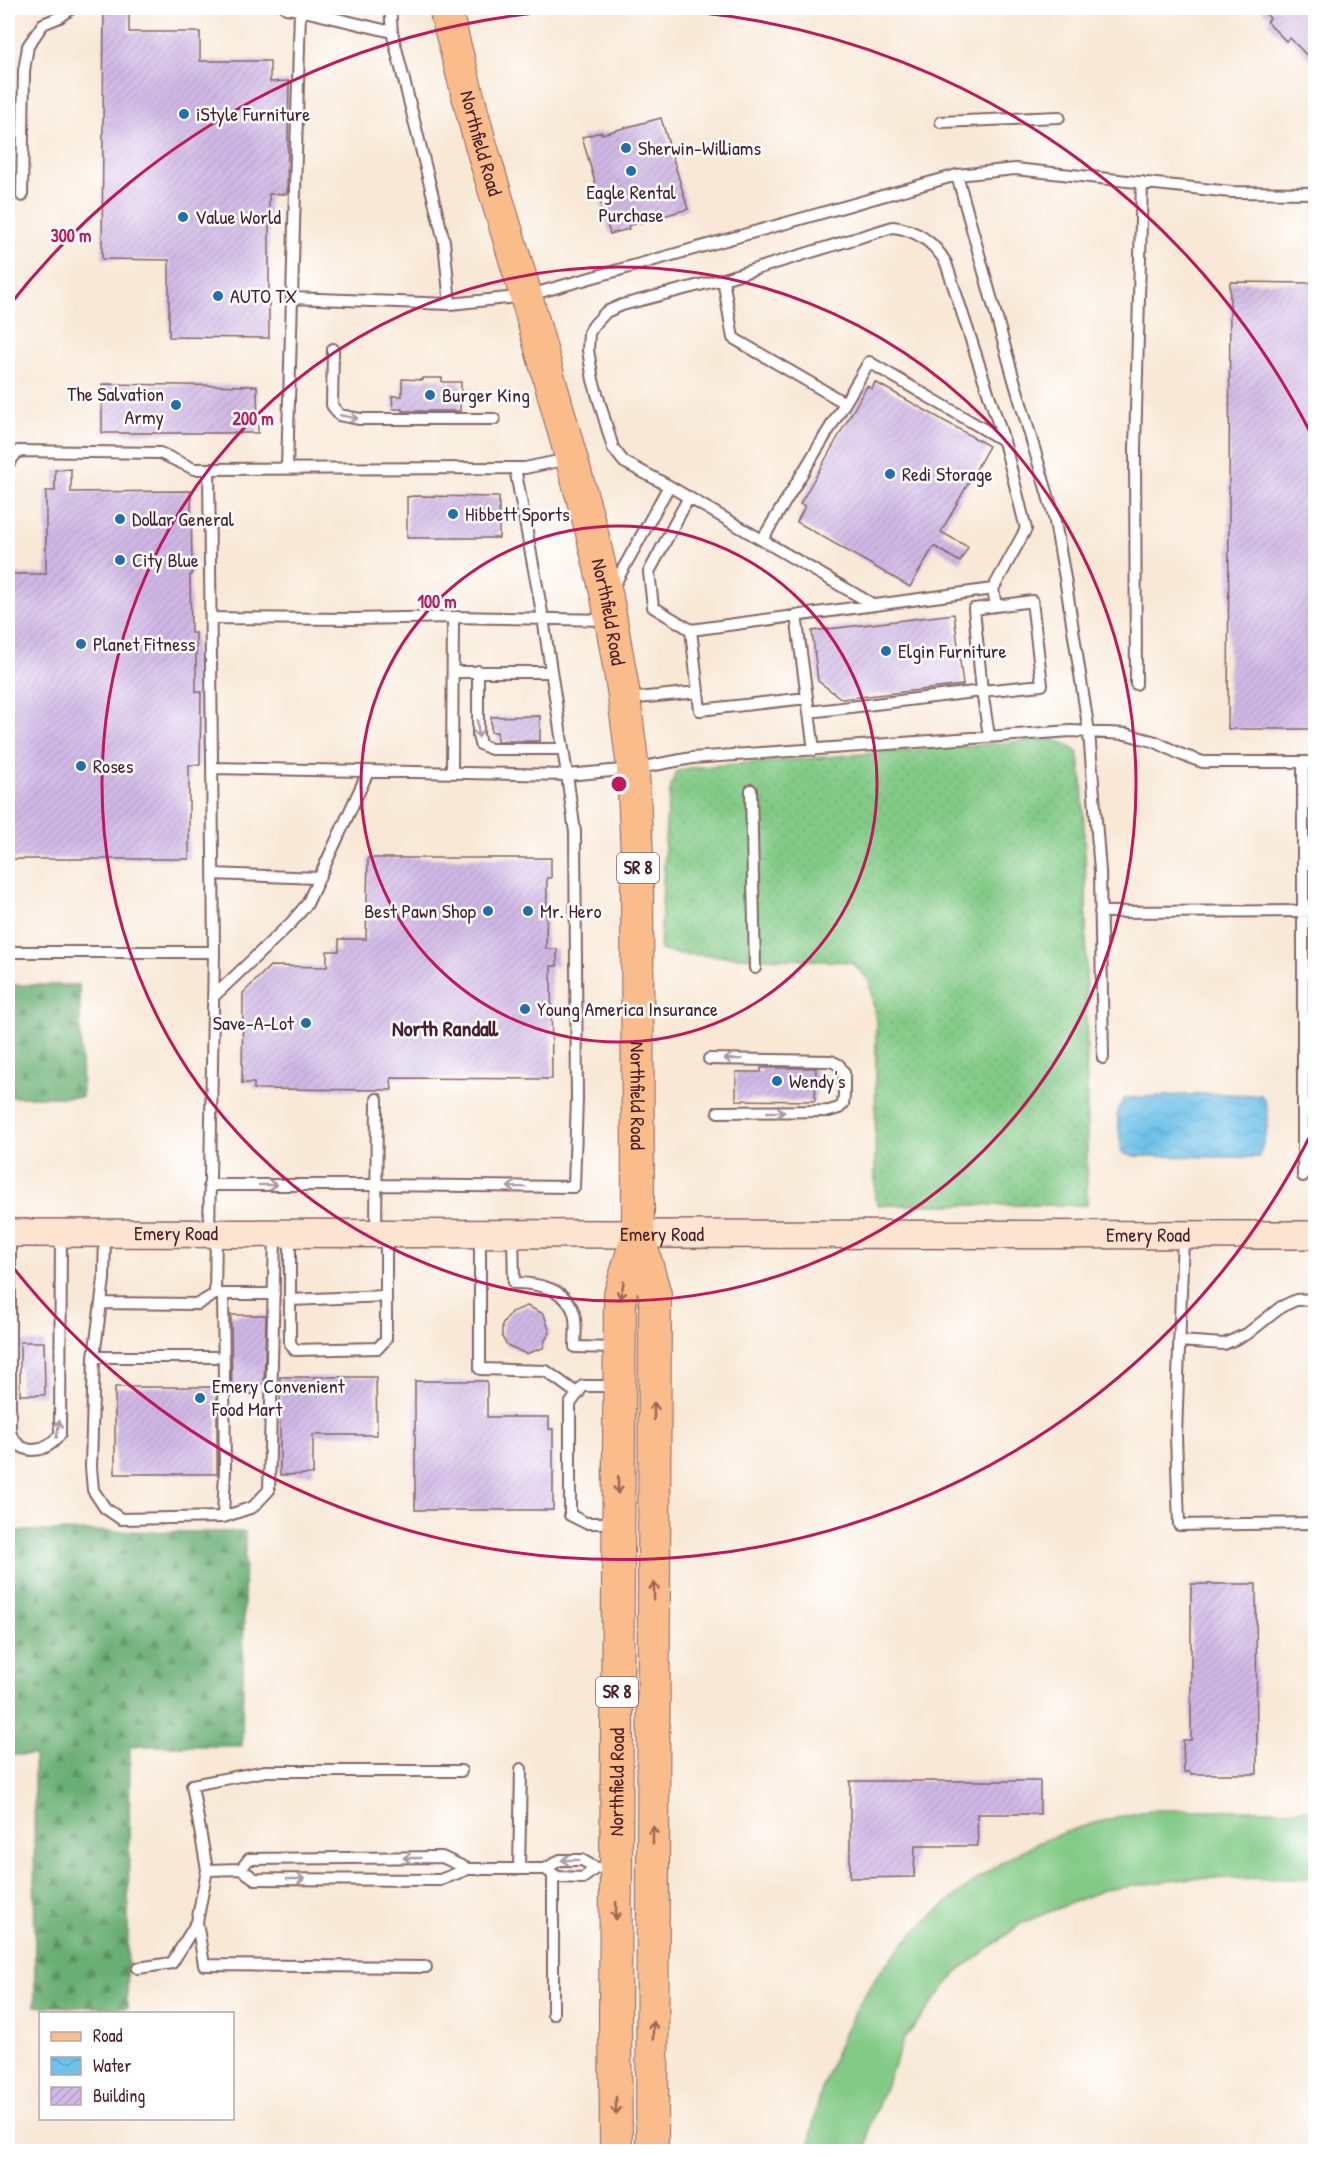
<svg xmlns="http://www.w3.org/2000/svg" width="1323" height="2159" font-family="'Patrick Hand',sans-serif">
<style>
.grass{fill:url(#grass-dots);stroke:#667458;stroke-width:1.5}
.forest{fill:url(#forest-firs);stroke:#5a664f;stroke-width:1.5}
.pitch{fill:#82ca86;stroke:#667458;stroke-width:1.5}
.water{fill:url(#water-waves);stroke:#5c708a;stroke-width:1.5}
.building{fill:url(#building-hatch)}
.lines{fill:none;stroke-linecap:round;stroke-linejoin:round}
.service-casing{stroke:#876566;stroke-width:14}
.secondary-casing{stroke:#876566;stroke-width:30}
.primary-casing{stroke:#876566;stroke-width:34}
.service{stroke:#fff;stroke-width:10}
.secondary{stroke:#fde4d0;stroke-width:27}
.primary{stroke:#f9bc8a;stroke-width:32}
.oneway{stroke:#ae9aa0}
.oneway2{stroke:#996656}
.ring{fill:none;stroke:#c2185b;stroke-width:3}
.poi-dot{fill:#1f6fb2;stroke:#fff;stroke-width:2}
.labels{text-anchor:middle;stroke-width:5;stroke-linejoin:round;paint-order:stroke}
.shield{fill:#fff;stroke:#80626b;stroke-width:1.5}
.shield-label{font-size:18px;font-weight:bold;fill:#4a1f2b}
.poi-label{font-size:20px;fill:#4a1f2b;stroke:#fff;text-anchor:start}
.street-label{font-size:20px;fill:#4a1f2b;stroke:#fff}
.quarter-label{font-size:22px;font-weight:bold;fill:#4a1f2b;stroke:#fff}
.centre{fill:#c2185b;stroke:#fff;stroke-width:3}
.ring-label{font-size:18px;text-anchor:middle;font-weight:bold;fill:#c2185b;stroke:#fff;stroke-width:5;stroke-linejoin:round;paint-order:stroke}
</style>
<defs>
<pattern id="grass-dots" width="8" height="8" patternUnits="userSpaceOnUse" patternTransform="scale(1.5)"><rect width="8" height="8" fill="#82ca86"/><path d="M2 2h.1M6 6h.1" fill="none" stroke="#72ad74" stroke-width="1.8" stroke-linecap="round"/></pattern>
<pattern id="forest-firs" width="22" height="20" patternUnits="userSpaceOnUse" patternTransform="scale(1.5)"><rect width="22" height="20" fill="#69ae73"/><path d="M5 1l3.5 6h-7zM16 11l3.5 6h-7z" fill="#588d5f"/></pattern>
<pattern id="water-waves" width="16" height="10" patternUnits="userSpaceOnUse" patternTransform="scale(1.5)"><rect width="16" height="10" fill="#6ec1ea"/><path d="M0 5q4-4 8 0t8 0" fill="none" stroke="#61a5c9"/></pattern>
<pattern id="building-hatch" width="6" height="6" patternUnits="userSpaceOnUse" patternTransform="scale(1.5)"><rect width="6" height="6" fill="#d0b8e6"/><path d="M-1 1l2-2M0 6l6-6M5 7l2-2" fill="none" stroke="#b49ec5"/></pattern>
</defs>
<rect width="100%" height="100%" fill="#fff"/>
<filter id="ink" filterUnits="userSpaceOnUse"><feTurbulence type="fractalNoise" baseFrequency=".0167" numOctaves="2"/><feDisplacementMap in="SourceGraphic" scale="12" xChannelSelector="R" yChannelSelector="G"/><feConvolveMatrix kernelMatrix="1 2 1 2 8 2 1 2 1" color-interpolation-filters="sRGB"/></filter>
<filter id="wash" filterUnits="userSpaceOnUse"><feTurbulence type="fractalNoise" baseFrequency=".008" numOctaves="4" result="noise"/><feDisplacementMap in="SourceGraphic" scale="24" xChannelSelector="R" yChannelSelector="G"/><feGaussianBlur stdDeviation="1.35" result="paint"/><feColorMatrix in="noise" values="0 0 0 0 0 0 0 0 0 0 0 0 0 0 0 0 0 1.4 0 .05"/><feComposite in="paint" operator="in"/></filter>
<g filter="url(#wash)">
<rect width="100%" height="100%" fill="#f8e8d5"/>
<!-- grass -->
<path class="grass" d="M1052,739L1066,744L1078,753L1082,779L1086,886L1087,1205H879L875,1199L876,1021L869,980L851,962L678,954L660,950L666,823L671,786L676,772L688,768Z"/>
<!-- forest -->
<path class="forest" d="M8,985H79L82,1097H8Z
M8,1531L245,1532L242,1746H130L127,2008L35,2006L34,1755H8Z"/>
<!-- pitch -->
<path class="pitch" d="M1151,1810H1315V1879L1192,1878L1103,1890L1022,1923L956,1973L905,2038L870,2124L866,2151H809C817,2079 854,1997 904,1943C921,1924 941,1907 961,1892C985,1873 1010,1855 1038,1843C1074,1827 1113,1818 1151,1810Z"/>
<!-- water -->
<path class="water" d="M1208,1094L1261,1095C1274,1115 1265,1135 1259,1157L1133,1156L1122,1153L1117,1112L1125,1098Z"/>
<g id="blocks">
<!-- building -->
<path class="building" d="M104,8H129V32H200V61H270V82L289,81L287,194H269V338L169,337V260L102,259Z
M1259,8H1316V65L1290,38L1286,41L1267,22L1270,18Z
M661,118L688,209L628,226L629,229L610,234L582,137L602,132V134Z
M1230,282L1316,283V729H1228Z
M423,378H442V382H461L460,411H402V409H393L392,396H402V379L423,380Z
M875,382L989,446L941,532L968,547L960,562L934,546L910,587L797,522L805,506L800,504L867,386L872,389Z
M102,384L257,386L258,433H102Z
M71,469V492L191,491L192,575H190L191,633H196V692H201L200,765H189V859H8V574H46V491H55V470Z
M414,496L499,497V538H407V497Z
M954,614L963,685L842,699L818,681L812,631Z
M540,716V741H497V732H491V717Z
M368,858H551V878H547L546,949H557V966H551L552,1079L391,1078L392,1090L254,1089V1083H242L243,993L270,966L327,967V951H339V939H366Z
M761,1068H816L815,1101L736,1100V1072H761Z
M527,1306L544,1314L550,1333L545,1340L543,1348L526,1354L507,1345L502,1337V1325L511,1312Z
M231,1315H266L264,1384H253V1394H232Z
M20,1342H44L45,1395H20Z
M280,1377H376L377,1435H313V1474L280,1475Z
M415,1381H487V1417H549V1429H553V1510H415Z
M115,1387H217V1474H115Z
M1191,1584H1256L1257,1774H1191L1190,1772H1184L1183,1740H1191Z
M850,1781H1040V1814H977L978,1846H915L914,1877L850,1878Z"/>
</g>
</g>
<g filter="url(#ink)">
<use href="#blocks" fill-opacity="0" stroke="#876566" stroke-width="1.5"/>
<g class="lines">
<!-- service casing -->
<g class="service-casing">
<path id="service" d="M286,8L300,10
M390,8L392,32
M941,122L1059,117
M957,175L1014,380L1054,516L1065,578L1089,732L1100,871L1103,1058
M22,196L24,71L28,46L43,24L60,17L72,8
M723,279L893,227C917,230 934,242 946,263L1004,441
M292,298L300,10L392,32L444,241L450,304
M333,349L332,405L339,415L360,419H494
M845,403L869,362L1004,441L1026,529L993,589
M8,464L18,451L160,453L194,469L525,468L568,459
M287,468L292,298L450,304L526,296L957,175L1015,169L1231,192L1316,193
M515,468L543,618L567,775L633,769L692,758L1071,731L1126,734L1156,742L1182,755L1203,762H1316
M209,469L214,952
M689,497L649,572L653,607L691,630
M762,540L845,403L733,338L723,279L622,305L606,312L594,325L589,333L588,350L593,380L613,448L624,462L669,486L874,605
M613,587L669,486
M1032,601L1042,685L982,691L974,609Z
M796,615L814,750
M211,618L353,619L453,617L608,620
M478,671V735L480,744L491,749H563
M453,672H551
M1136,684L1135,449L1142,182
M807,698L700,710L691,630L993,589L996,606
M627,699L698,692
M809,712L982,691L989,736
M1303,762V1176
M452,771L453,617
M751,790L755,968
M213,874L318,878
M1100,912L1316,911
M8,952H214L209,1234
M213,997L291,923L307,904L368,772
M709,1059L831,1061L839,1065L844,1073V1095L843,1104L839,1108L829,1111L718,1112
M209,1185H375L574,1187L577,1098L575,832L567,775L212,768
M10,1233V1432C20,1457 47,1454 60,1434L61,1233
M105,1234L104,1279L94,1357L91,1467L93,1490L105,1508L121,1519L223,1517L253,1507L269,1490L275,1235
M290,1234V1343L295,1350L378,1348L386,1339V1235
M376,1234L377,1099
M513,1234L514,1283C536,1283 566,1288 574,1313C577,1324 575,1336 575,1347L616,1348
M480,1235V1369L546,1371L578,1394
M1183,1236L1176,1435L1179,1525L1316,1523
M215,1294L216,1234
M223,1294L225,1470L223,1517
M290,1300L386,1296
M101,1303L198,1304L215,1294H274
M1179,1341L1224,1344L1247,1334L1281,1307L1296,1300L1316,1299
M94,1357H215
M616,1523H586L570,1515V1404L583,1386H616
M241,1869L249,1859L442,1857L468,1869
M519,1869L521,1769
M207,1870L192,1785L266,1771H461
M548,1871L558,1877L583,1878L596,1868
M426,1967L204,1965L197,1922L207,1870L241,1869L255,1879L440,1880L468,1869H545L560,1860H582L596,1868L613,1867
M138,1968L172,1963L197,1922
M553,2014V1874"/>
</g>
<!-- secondary casing -->
<g class="secondary-casing">
<g id="secondary">
<path id="s1" d="M8,1233L1316,1235"/>
</g>
</g>
<!-- primary casing -->
<g class="primary-casing">
<g id="primary">
<path id="s2" d="M445,8L480,142L529,306L591,529L607,597L623,689L633,769L637,857L638,1234L655,1294L652,2152"/>
<path id="s3" d="M616,2152L615,2014L620,1294L638,1234"/>
</g>
</g>
<!-- service -->
<use href="#service" class="service"/>
<!-- secondary -->
<use href="#secondary" class="secondary"/>
<!-- primary -->
<use href="#primary" class="primary"/>
</g>
<!-- one-way arrows -->
<defs><path id="oneway-shaft" d="M-6 0H5M1.5-3L5.5 0L1.5 3" fill="none" stroke-width="1.6" stroke-linecap="round" stroke-linejoin="round" transform="scale(1.5)"/></defs>
<g class="oneway">
<use href="#oneway-shaft" transform="translate(349 417) rotate(11)"/>
<use href="#oneway-shaft" transform="translate(478 729) rotate(85)"/>
<use href="#oneway-shaft" transform="translate(733 1059) rotate(-179)"/>
<use href="#oneway-shaft" transform="translate(776 1112)"/>
<use href="#oneway-shaft" transform="translate(268 1185)"/>
<use href="#oneway-shaft" transform="translate(516 1187) rotate(-179)"/>
<use href="#oneway-shaft" transform="translate(58 1429) rotate(-80)"/>
<use href="#oneway-shaft" transform="translate(412 1858) rotate(180)"/>
<use href="#oneway-shaft" transform="translate(570 1860) rotate(179)"/>
<use href="#oneway-shaft" transform="translate(296 1879)"/>
</g>
<g class="oneway2">
<use href="#oneway-shaft" transform="translate(622 1290) rotate(102)"/>
<use href="#oneway-shaft" transform="translate(654 1411) rotate(-90)"/>
<use href="#oneway-shaft" transform="translate(618 1485) rotate(91)"/>
<use href="#oneway-shaft" transform="translate(654 1591) rotate(-90)"/>
<use href="#oneway-shaft" transform="translate(653 1835) rotate(-90)"/>
<use href="#oneway-shaft" transform="translate(616 1911) rotate(91)"/>
<use href="#oneway-shaft" transform="translate(653 2030) rotate(-90)"/>
<use href="#oneway-shaft" transform="translate(616 2106) rotate(90)"/>
</g>
</g>
<!-- distance rings -->
<g class="ring">
<circle cx="619" cy="784" r="258"/>
<circle cx="619" cy="784" r="517"/>
<path d="M1313 1130A775 775 0 0 1 8 1261M8 307A775 775 0 0 1 1313 438"/>
</g>
<!-- markers -->
<g class="poi-dot">
<circle cx="184" cy="114" r="6"/>
<circle cx="626" cy="148" r="6"/>
<circle cx="631" cy="171" r="6"/>
<circle cx="183" cy="217" r="6"/>
<circle cx="218" cy="296" r="6"/>
<circle cx="430" cy="395" r="6"/>
<circle cx="176" cy="405" r="6"/>
<circle cx="890" cy="474" r="6"/>
<circle cx="453" cy="514" r="6"/>
<circle cx="120" cy="519" r="6"/>
<circle cx="120" cy="560" r="6"/>
<circle cx="81" cy="644" r="6"/>
<circle cx="886" cy="651" r="6"/>
<circle cx="81" cy="766" r="6"/>
<circle cx="488" cy="911" r="6"/>
<circle cx="528" cy="911" r="6"/>
<circle cx="525" cy="1009" r="6"/>
<circle cx="306" cy="1023" r="6"/>
<circle cx="777" cy="1081" r="6"/>
<circle cx="200" cy="1398" r="6"/>
</g>
<g class="labels">
<!-- shield labels -->
<g class="shield">
<rect x="617" y="853" width="42" height="30" rx="4.5"/>
<rect x="596" y="1677" width="42" height="30" rx="4.5"/>
</g>
<g class="shield-label">
<text x="638" y="874">SR 8</text>
<text x="617" y="1698">SR 8</text>
</g>
<!-- poi labels -->
<g class="poi-label">
<text x="196" y="121">iStyle Furniture</text>
<text x="638" y="155">Sherwin-Williams</text>
<text x="631" y="199" text-anchor="middle">Eagle Rental<tspan x="631" dy="23">Purchase</tspan></text>
<text x="195" y="224">Value World</text>
<text x="230" y="303">AUTO TX</text>
<text x="164" y="401" text-anchor="end">The Salvation<tspan x="164" dy="23">Army</tspan></text>
<text x="442" y="402">Burger King</text>
<text x="902" y="481">Redi Storage</text>
<text x="465" y="521">Hibbett Sports</text>
<text x="132" y="526">Dollar General</text>
<text x="132" y="567">City Blue</text>
<text x="93" y="651">Planet Fitness</text>
<text x="898" y="658">Elgin Furniture</text>
<text x="93" y="773">Roses</text>
<text x="476" y="918" text-anchor="end">Best Pawn Shop</text>
<text x="540" y="918">Mr. Hero</text>
<text x="537" y="1016">Young America Insurance</text>
<text x="294" y="1030" text-anchor="end">Save-A-Lot</text>
<text x="789" y="1088">Wendy's</text>
<text x="212" y="1393">Emery Convenient<tspan x="212" dy="23">Food Mart</tspan></text>
</g>
<!-- street labels -->
<g class="street-label">
<text dy="7" stroke="none"><textPath href="#s2" startOffset="140">Northfield Road</textPath></text>
<text dy="7" stroke="none"><textPath href="#s2" startOffset="626">Northfield Road</textPath></text>
<text dy="7" stroke="none"><textPath href="#s2" startOffset="1112">Northfield Road</textPath></text>
<text dy="7" stroke="none"><textPath href="#s1" startOffset="168">Emery Road</textPath></text>
<text dy="7" stroke="none"><textPath href="#s1" startOffset="1140">Emery Road</textPath></text>
<text dy="7" stroke="none"><textPath href="#s1" startOffset="654">Emery Road</textPath></text>
<text dy="7" stroke="none"><textPath href="#s3" startOffset="370">Northfield Road</textPath></text>
</g>
<!-- quarter labels -->
<g class="quarter-label">
<text x="445" y="1036">North Randall</text>
</g>
</g>
<circle cx="619" cy="784" r="9" class="centre"/>
<g class="ring-label">
<text x="71" y="242">300 m</text>
<text x="253" y="425">200 m</text>
<text x="437" y="608">100 m</text>
</g>
<!-- margin -->
<rect width="1323" height="2159" fill="none" stroke="#fff" stroke-width="30"/>
<!-- legend -->
<rect x="39" y="2012" width="195" height="108" fill="#ffffff" stroke="#b7a5aa" stroke-width="1.5"/>
<rect x="51" y="2032" width="30" height="9" fill="#f9bc8a" stroke="#b7a5aa" stroke-width="1.5"/>
<text x="93" y="2042" font-size="18" fill="#4a1f2b">Road</text>
<rect x="51" y="2057" width="30" height="18" fill="url(#water-waves)" stroke="#b7a5aa" stroke-width="1.5"/>
<text x="93" y="2072" font-size="18" fill="#4a1f2b">Water</text>
<rect x="51" y="2087" width="30" height="18" fill="url(#building-hatch)" stroke="#b7a5aa" stroke-width="1.5"/>
<text x="93" y="2102" font-size="18" fill="#4a1f2b">Building</text>
</svg>
